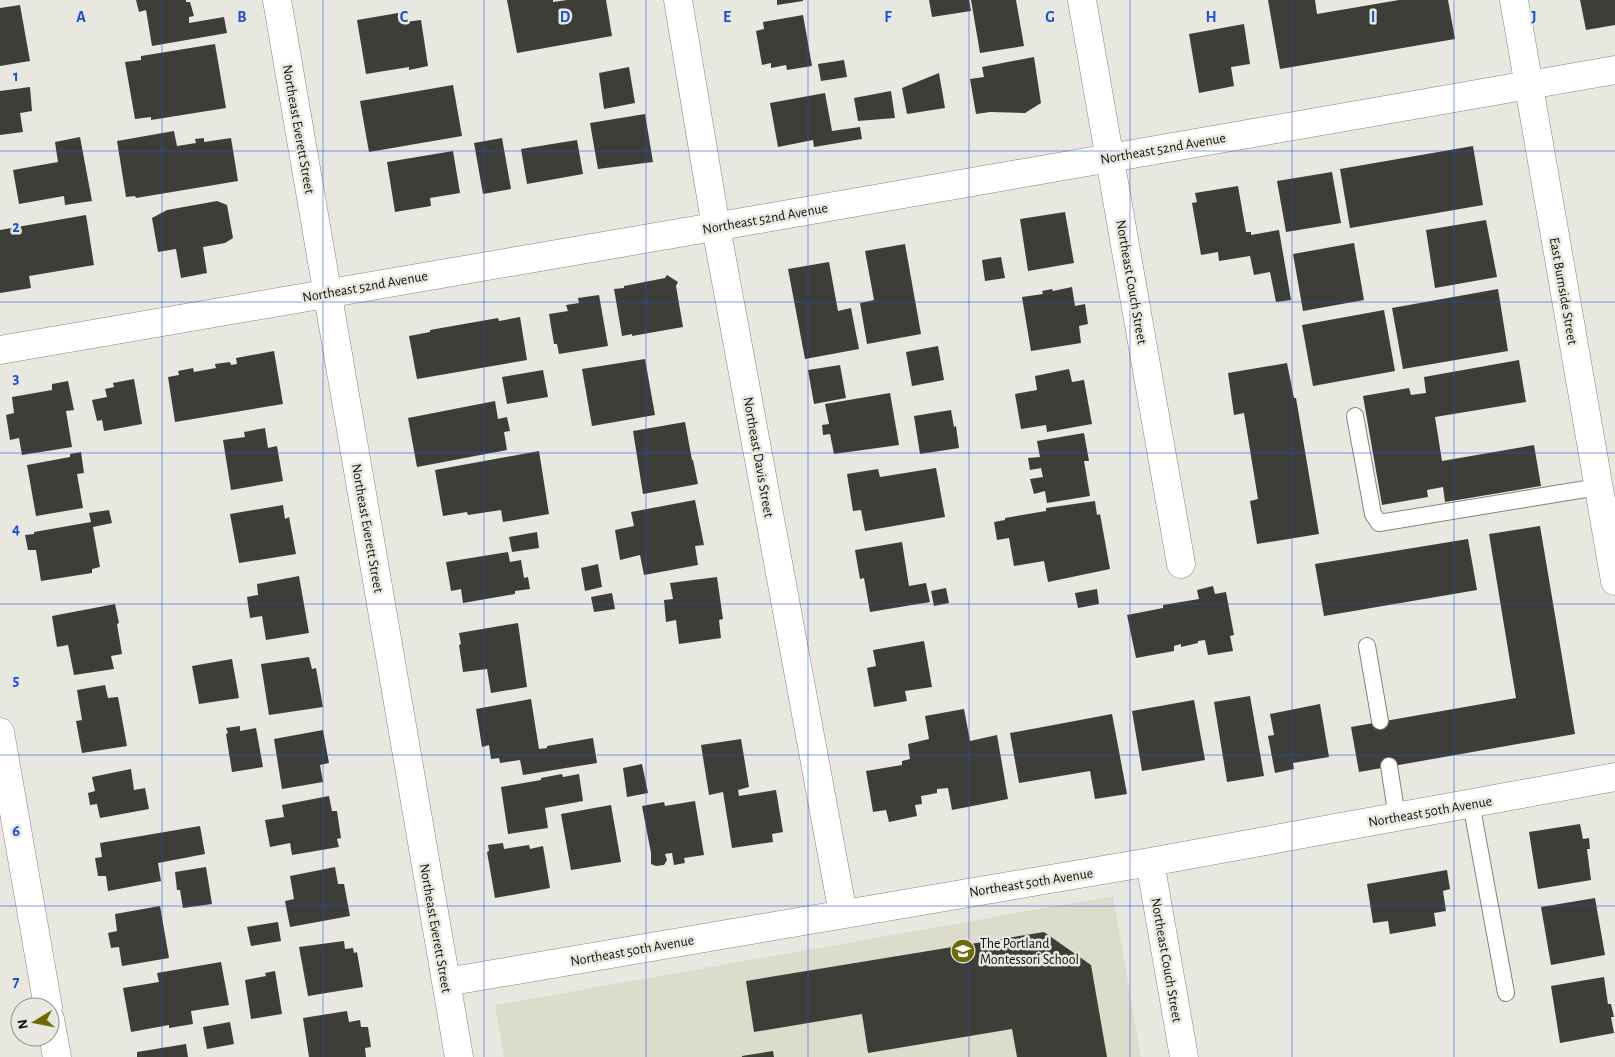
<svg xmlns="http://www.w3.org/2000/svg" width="1615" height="1057" font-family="'Alegreya Sans',sans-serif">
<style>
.built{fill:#dcdccd}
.building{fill:#3e3e38}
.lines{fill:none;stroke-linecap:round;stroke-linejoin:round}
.lane-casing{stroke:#85857e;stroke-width:18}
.street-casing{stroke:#85857e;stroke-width:29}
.secondary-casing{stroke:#85857e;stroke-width:29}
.lane{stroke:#fff;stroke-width:16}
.street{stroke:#fff;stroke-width:28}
.secondary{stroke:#fff;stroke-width:28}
.grid{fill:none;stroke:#1d4ed8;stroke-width:1;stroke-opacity:0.55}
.labels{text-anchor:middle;stroke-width:5;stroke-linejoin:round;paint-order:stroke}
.street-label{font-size:14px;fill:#0e0e0c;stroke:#e8e8e0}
.poi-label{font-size:14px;fill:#0e0e0c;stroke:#e8e8e0;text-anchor:start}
.grid-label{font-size:16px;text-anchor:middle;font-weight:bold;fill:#1d4ed8;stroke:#e8e8e0;stroke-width:5;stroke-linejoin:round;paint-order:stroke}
</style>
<rect width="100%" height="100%" fill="#e8e8e0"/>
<!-- built -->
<path class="built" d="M1113,896L1141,1057H504L495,1005Z"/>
<!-- building -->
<path class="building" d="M136,0H186V2H190L194,16L189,17V23L224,17L227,33L152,46L146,10L139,12Z
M507,0H553V2L567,0H606L612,36L517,53Z
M777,0H803V1L777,5Z
M929,0H969L971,11L932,17Z
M971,0H1016L1024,46L980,53Z
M1268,0H1315L1317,14L1399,0H1448L1455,39L1280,69Z
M1580,0H1615V25L1586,30Z
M20,5L30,61L0,66V8Z
M404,12L405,22L421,20L428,66L409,70V67L366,74L357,20Z
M803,15L812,66L787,70L786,65L771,68V63L762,65L756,31L764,29L763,22Z
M1244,24L1250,64L1231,67L1234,86L1199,93L1189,34Z
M215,44L226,108L151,120V117L135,119L125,62L141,60V56Z
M1034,57L1041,103L1025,113L990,112L976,114L970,79L984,77L982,67Z
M844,60L847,77L821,81L818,64Z
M629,67L635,103L604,109L599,73Z
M939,73L945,108L907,114L902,88Z
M453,85L462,136L369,152L360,101Z
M30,87L32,111L20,113L23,132L0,135V91Z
M891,91L895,118L858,121L854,98Z
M825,93L832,131L860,127L862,139L814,147L813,140L778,147L770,103Z
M645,114L653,162L598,169L590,123Z
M174,131L177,146L196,143L195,139L204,138V142L231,138L238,181L136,198L135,196L126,197L117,141Z
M80,137L92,201L65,205L64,196L19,204L13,170L58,162L55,142Z
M502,138L511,189L483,194L474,143Z
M577,140L583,174L527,184L521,149Z
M1473,146L1483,205L1350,228L1340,169Z
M453,151L460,193L430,198L431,206L395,212L387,162Z
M1332,172L1341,223L1286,232L1277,181Z
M1238,186L1246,232H1251V235L1279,230L1291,300L1276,302L1270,272L1254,275L1250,256L1219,261L1218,252L1201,255L1192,203L1197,202L1195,193Z
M217,201L227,205L233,238L225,243L203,247L207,273L181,278L176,249L158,252L152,218L167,210Z
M1065,212L1074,263L1028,271L1020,219Z
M86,215L94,265L29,276L31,288L0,293V230Z
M1486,220L1497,277L1435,288L1426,230Z
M1354,243L1364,300L1303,311L1293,254Z
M905,244L921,334L867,344L860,303L874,300L865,251Z
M1001,257L1005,278L985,281L982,260Z
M829,262L838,311L851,308L859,349L805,359L788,269Z
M667,275L678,282L676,286L683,327L632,336V334L622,336L614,289L624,288V286L665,278Z
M1072,287L1075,306L1085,304L1088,324L1079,326L1081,343L1031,351L1022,297L1043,294L1042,291L1052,289L1053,291Z
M1498,289L1508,351L1403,369L1392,308Z
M599,295L608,346L559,354L557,344H554L549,314L568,311L566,305L579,303L578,298Z
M1384,310L1395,371L1313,386L1302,325Z
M520,317L527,360L417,379L409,336L430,332V330L498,318L499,321Z
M938,346L944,380L912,386L906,352Z
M274,351L283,404L175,422L168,377L179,375L178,371L193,368L194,372L216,368L215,364L230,362L231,365L237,364L236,358Z
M645,359L655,415L592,426L582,369Z
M1519,360L1526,402L1435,417L1442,461L1534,445L1541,486L1445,502L1443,487L1427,490L1428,497L1382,505L1363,396L1409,388L1411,395L1426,393L1424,377Z
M1287,363L1294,398H1296L1319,534L1257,544L1250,501L1258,499L1244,413L1234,415L1228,373Z
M840,365L846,398L814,404L808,370Z
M1069,369L1072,382L1084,380L1092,424L1047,432L1046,425L1021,429L1015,394L1037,390L1035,376Z
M543,370L548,397L507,404L502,377Z
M134,379L142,424L104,431L102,420L97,421L92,400L107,397L105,389L114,387L113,383Z
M68,381L74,410L66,411L72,447L22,455L19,438L10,440L6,415L14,413L12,397L52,390V384Z
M890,393L899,445L834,454L830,434L823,435L822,425L829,424L825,404Z
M495,401L498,419L507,417L510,431L504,432L507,450L417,467L408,418Z
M951,410L954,427L956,426L959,448L920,454L914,416Z
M685,422L692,460H693L698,484L643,494L633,431Z
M265,428L268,448L277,446L283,481L231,490L223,440L245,437L244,432Z
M1084,433L1089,461H1084L1090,496L1047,503L1045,491L1034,494L1030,479L1043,477L1041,468L1030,470L1028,458L1040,457L1037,441Z
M539,451L549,514L503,522L501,510L468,515L467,512L443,516L435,470Z
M81,452L84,473L77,474L83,508L36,516L27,465L70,457V454Z
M936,468L945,517L865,531L861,510L853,511L847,474L878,469L880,477Z
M695,500L704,545L695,546L698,565L644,575L640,555L620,560L615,530L634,526L631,512Z
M1095,501L1097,515L1100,514L1110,569L1048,582L1044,561L1014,566L1009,538L997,540L994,522L1005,520V518L1046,511V508Z
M283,505L285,519L289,517L296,554L239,563L230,514Z
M109,510L112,523L93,527L100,567L92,569V573L41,581L36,550H28L25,535L34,534V532L91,522L89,513Z
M1540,526L1575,734L1359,772L1351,727L1516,698L1489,534Z
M537,532L539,548L512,552L509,537Z
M1468,539L1477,590L1324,616L1315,564Z
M902,542L909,586L926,583L930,602L870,612L864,578L860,579L855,550Z
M508,552L510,562L521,560L524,578L528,577L530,589L515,591V594L463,603L461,589L451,591L446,562Z
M598,564L602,587L585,591L581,568Z
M299,576L309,633L266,640L262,616L250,618L247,597L258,595L257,584Z
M717,577L723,619L719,620L721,638L679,644L676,620L666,622L664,600L673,599L670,583Z
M1213,586L1215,594L1226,592L1234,635L1230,636L1233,651L1208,655L1205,640L1198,641V643L1181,647V644L1174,646V651L1136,658L1127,615L1163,608V605L1199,599L1197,590Z
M946,588L949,603L934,606L931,591Z
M1097,589L1099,604L1078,608L1075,593Z
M612,593L615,609L594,612L591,597Z
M115,604L119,623L117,624L122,654L111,656L114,669L74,675L68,645L57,647L52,616Z
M518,623L527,687L491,693L487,669L463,672L459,645L461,644L459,633Z
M924,641L932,687L905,691L907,701L874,707L867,668L876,666L873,650Z
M309,657L312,669L316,668L323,707L269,715L261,664Z
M232,659L239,698L199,704L192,666Z
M105,685L108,698L118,697L127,746L82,753L76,721L82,720L77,690Z
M1250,696L1264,776L1227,782L1214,702Z
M531,699L539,749L547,748V746L593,738L597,763L523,775L520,760L500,763L499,758L491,759L489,745L482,747L476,709Z
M1194,700L1205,760L1142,771L1132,711Z
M1320,704L1329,757L1293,763L1294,769L1275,773L1268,736L1274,735L1270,714Z
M964,709L970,741L997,735L1008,799L952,810L948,788L937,789V793L921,796L922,804L915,805L917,816L889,822L886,810L873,812L866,771L902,765V761L910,759L908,744L929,739L925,716Z
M1112,714L1127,794L1095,799L1090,771L1019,783L1010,733Z
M240,726V731L256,728L263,767L232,772L226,734L228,733L226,728Z
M323,730L329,763L320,765L323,782L282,789L274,739Z
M741,739L749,787L738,790L739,796L776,790L783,832L772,834L773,842L732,848L723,792L709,795L701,745Z
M642,764L648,793L627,797L623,768Z
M131,769L134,790L145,788L149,809L100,818L97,804L90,805L88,793L95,791L92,777Z
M562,774L563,777L579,774L583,801L545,808L548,828L508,834L501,787L541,780V778Z
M329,796L332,811H337L341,838L337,839L339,847L292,855L290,843L270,847L265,820L284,817L282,805Z
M695,801L704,855L684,858L685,863L674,865L672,853L665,854L667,860L664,865L656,866L651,864V853L642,806L664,802L665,806Z
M611,805L621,862L571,870L561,814Z
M1580,824L1583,839L1589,838L1590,849H1587L1591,880L1538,889L1529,832Z
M200,826L205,854L158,863L161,881L108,891L106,876H98L95,858L102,857L100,843Z
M503,843L504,849L529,845L530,849L543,846L550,888L495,898L487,852L489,851L488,845Z
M206,867L212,904L183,908L180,890H177L175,872Z
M335,867L338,884H344L350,916L290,927L285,901L294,899L290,876Z
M1447,870L1450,889L1443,891L1446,911L1434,913L1436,926L1390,934L1388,921L1373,923L1367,884Z
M1595,898L1605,955L1551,965L1541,907Z
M160,906L169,958L122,966L119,947L111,948L108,933L117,931L115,914Z
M278,922L281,941L251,946L247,927Z
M1044,932L1091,965L1107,1057H1017L1012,1029L868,1053L862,1014L754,1032L746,981Z
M344,941L345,949L353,948L354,953L357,952L363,987L308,996L299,947Z
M221,962L229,1005L191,1011L193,1024L169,1028V1025L131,1032L123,988L159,982L157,973Z
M275,971L282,1014L251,1019L245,980L266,976L265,973Z
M1604,977L1608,1004H1611L1614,1017H1611L1614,1033L1560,1043L1551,986Z
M347,1011L349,1022L360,1020L361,1027H368L371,1047L365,1048L366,1057H309L303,1018Z
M230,1022L234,1044L207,1049L203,1027Z
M186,1044L188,1057H137V1052Z
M773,1051L774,1057H742V1056Z"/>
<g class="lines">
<!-- lane casing -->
<g class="lane-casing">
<path id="lane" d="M1355,416L1373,514L1379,523L1598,487
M1367,646L1380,721
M1389,766L1397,817
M1471,803L1506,993"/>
</g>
<!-- street casing -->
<g class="street-casing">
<path id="street" d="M277,0L459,1057
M678,0L716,227L843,914
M1082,0L1181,564
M0,350L760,219L1615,70
M0,732L48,1007
M1150,862L1184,1057
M446,982L1150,862L1615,777
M50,1019L57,1057"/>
</g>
<!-- secondary casing -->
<g class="secondary-casing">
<path id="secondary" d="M1514,0L1615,581"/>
</g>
<!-- lane -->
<use href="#lane" class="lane"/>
<!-- street -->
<use href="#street" class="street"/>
<!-- secondary -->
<use href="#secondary" class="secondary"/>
</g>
<!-- grid -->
<path class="grid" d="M162,0V1057M323,0V1057M484,0V1057M646,0V1057M808,0V1057M969,0V1057M1130,0V1057M1292,0V1057M1454,0V1057M0,151H1615M0,302H1615M0,453H1615M0,604H1615M0,755H1615M0,906H1615"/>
<!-- icons -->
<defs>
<g id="school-disc" transform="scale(1.25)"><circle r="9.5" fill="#6d6a07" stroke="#e8e8e0"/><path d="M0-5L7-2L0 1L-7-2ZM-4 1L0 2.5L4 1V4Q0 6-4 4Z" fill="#fff"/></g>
</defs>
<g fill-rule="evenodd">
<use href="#school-disc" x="963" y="951"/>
</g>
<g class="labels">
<!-- street labels -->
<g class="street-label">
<text transform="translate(299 129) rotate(80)" y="5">Northeast Everett Street</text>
<text transform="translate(1163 148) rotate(-10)" y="5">Northeast 52nd Avenue</text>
<text transform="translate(765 218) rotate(-10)" y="5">Northeast 52nd Avenue</text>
<text transform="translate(1132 282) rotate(80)" y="5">Northeast Couch Street</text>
<text transform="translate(365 286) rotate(-10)" y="5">Northeast 52nd Avenue</text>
<text transform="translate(1564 291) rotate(80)" y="5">East Burnside Street</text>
<text transform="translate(759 457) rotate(80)" y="5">Northeast Davis Street</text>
<text transform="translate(368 528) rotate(80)" y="5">Northeast Everett Street</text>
<text transform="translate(1430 811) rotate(-10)" y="5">Northeast 50th Avenue</text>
<text transform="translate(1031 882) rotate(-9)" y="5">Northeast 50th Avenue</text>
<text transform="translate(436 928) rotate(80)" y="5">Northeast Everett Street</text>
<text transform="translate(632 950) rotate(-10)" y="5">Northeast 50th Avenue</text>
<text transform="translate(1167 960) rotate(80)" y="5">Northeast Couch Street</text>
</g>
<!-- poi labels -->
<g class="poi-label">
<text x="980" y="948">The Portland<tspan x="980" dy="16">Montessori School</tspan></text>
</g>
</g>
<g class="grid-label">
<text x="81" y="22">A</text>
<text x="242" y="22">B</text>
<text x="404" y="22">C</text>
<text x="565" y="22">D</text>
<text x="727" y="22">E</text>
<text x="888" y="22">F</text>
<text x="1050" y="22">G</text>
<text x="1211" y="22">H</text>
<text x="1373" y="22">I</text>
<text x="1534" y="22">J</text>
<text x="16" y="81">1</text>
<text x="16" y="232">2</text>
<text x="16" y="383">3</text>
<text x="16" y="534">4</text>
<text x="16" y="685">5</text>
<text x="16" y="836">6</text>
<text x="16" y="987">7</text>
</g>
<!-- north arrow -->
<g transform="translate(35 1022) rotate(260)"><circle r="24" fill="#e8e8e0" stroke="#91918b"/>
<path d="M0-4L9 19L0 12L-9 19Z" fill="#6d6a07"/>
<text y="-8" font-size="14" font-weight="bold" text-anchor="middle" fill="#0e0e0c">N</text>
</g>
</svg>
